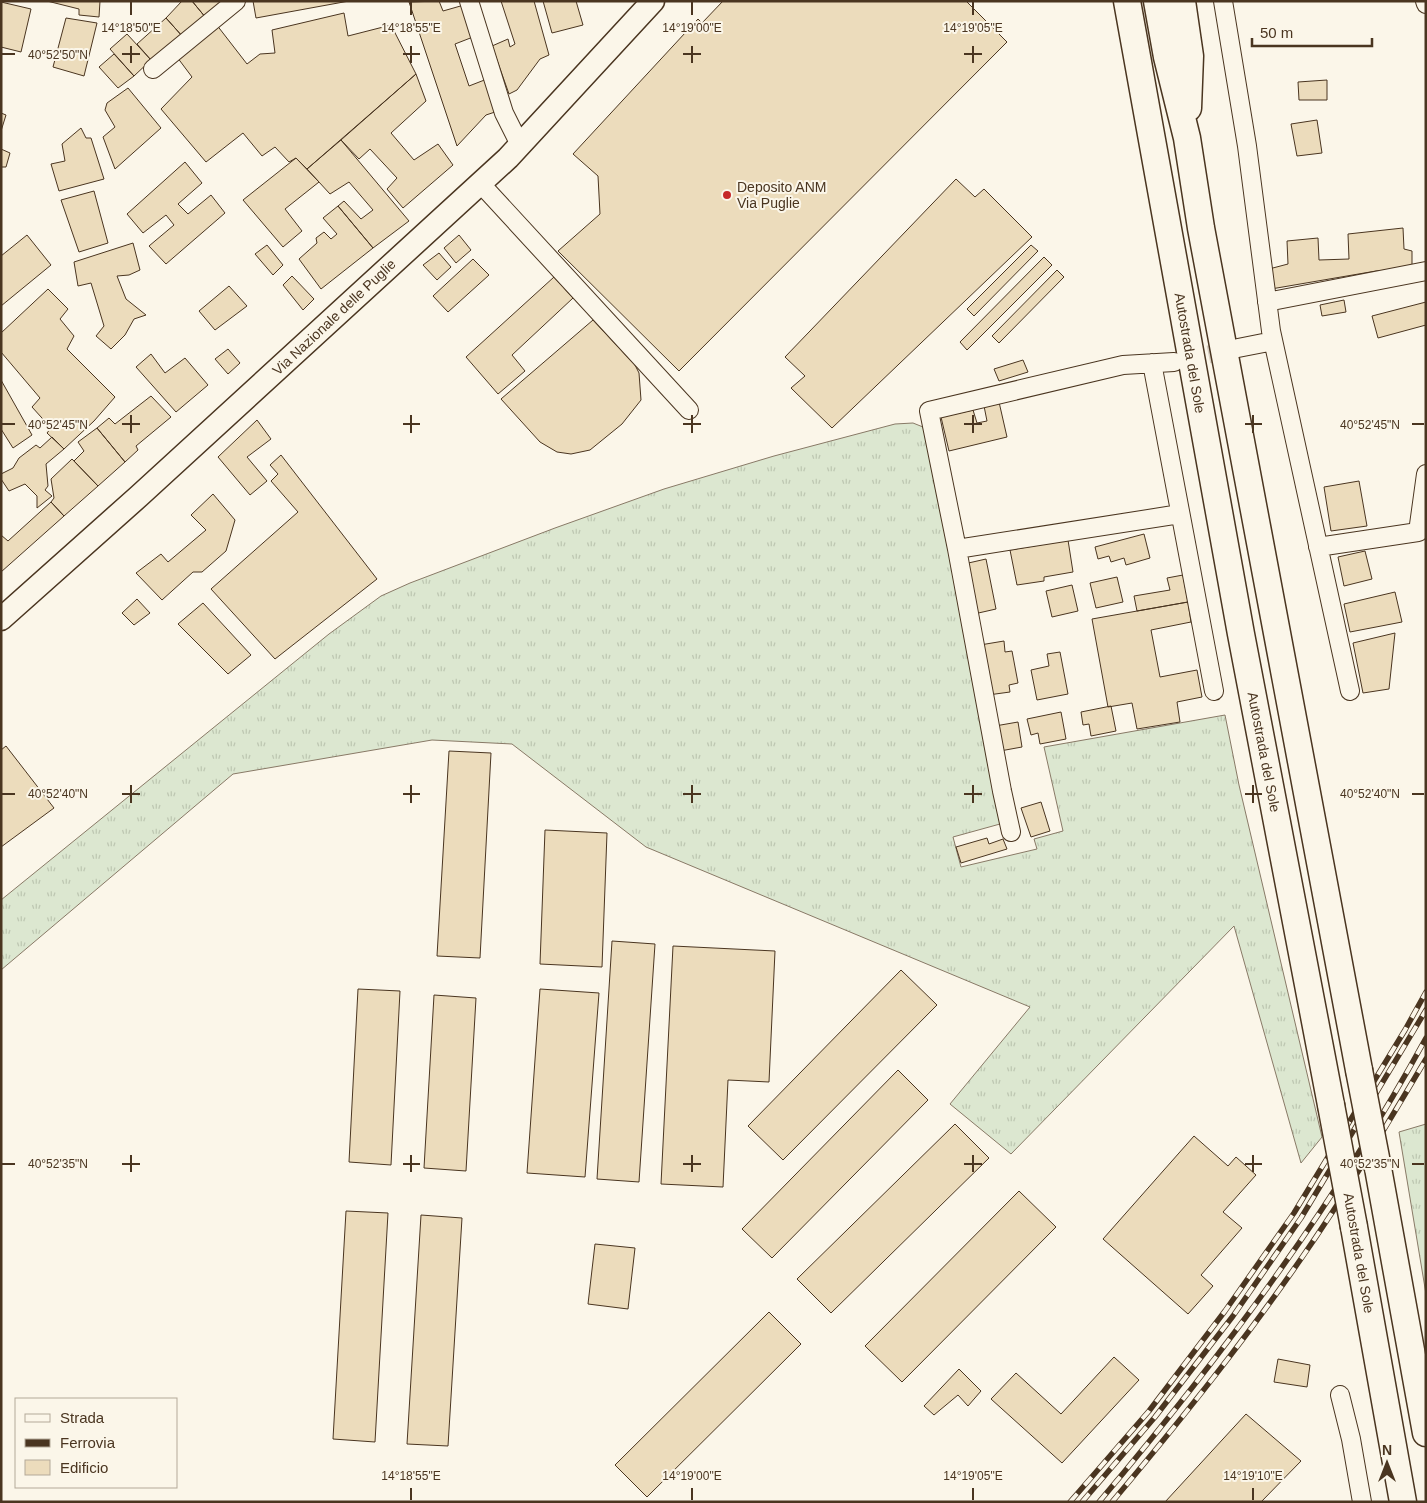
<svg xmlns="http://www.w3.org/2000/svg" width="1427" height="1503" font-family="Helvetica,sans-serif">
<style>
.grass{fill:url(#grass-tufts);stroke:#887966}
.building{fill:#ecdcbc;stroke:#4a3520}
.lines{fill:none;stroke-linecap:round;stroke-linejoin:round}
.minor-tunnel{stroke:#d8cfc1;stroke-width:18;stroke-dasharray:18 9;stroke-linecap:butt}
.minor-casing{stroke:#4a3520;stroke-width:20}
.major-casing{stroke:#4a3520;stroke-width:25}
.highway-casing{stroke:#4a3520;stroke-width:29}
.minor{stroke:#fbf6e9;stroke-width:18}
.major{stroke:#fbf6e9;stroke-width:22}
.highway{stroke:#fbf6e9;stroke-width:26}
.rail-casing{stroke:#4a3520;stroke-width:5.5}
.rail{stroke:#fbf6e9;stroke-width:4;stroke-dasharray:11;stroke-linecap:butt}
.highway-bridge-casing{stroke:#4a3520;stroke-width:29;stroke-linecap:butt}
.highway-bridge{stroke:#fbf6e9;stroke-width:26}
.ticks{fill:none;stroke:#4a3520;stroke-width:2}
.poi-dot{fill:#c62828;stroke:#fbf6e9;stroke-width:2}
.labels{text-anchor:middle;stroke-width:4;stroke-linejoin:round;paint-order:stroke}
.poi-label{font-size:14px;fill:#4a3520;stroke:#fbf6e9;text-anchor:start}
.street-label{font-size:14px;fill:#4a3520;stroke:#fbf6e9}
.ticks-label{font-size:12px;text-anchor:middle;fill:#4a3520;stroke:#fbf6e9;stroke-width:4;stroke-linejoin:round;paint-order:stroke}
</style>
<defs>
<pattern id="grass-tufts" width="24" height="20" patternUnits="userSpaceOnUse" patternTransform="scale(1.25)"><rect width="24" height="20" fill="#dce7d0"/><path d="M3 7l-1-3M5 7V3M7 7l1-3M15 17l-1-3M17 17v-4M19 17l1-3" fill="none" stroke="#bec7b2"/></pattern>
</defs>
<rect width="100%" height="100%" fill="#fbf6e9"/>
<!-- grass -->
<path class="grass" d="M913,423L923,427L930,436L1000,824L953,837L961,867L1037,849L1034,839L1063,831L1044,747L1225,715L1239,785L1322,1137L1301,1163L1234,926L1011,1154L950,1104L1030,1007L646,847L512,744L432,740L233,774L1,970V900L329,634L381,596L410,583L555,528L664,489L774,456L895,424Z
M1426,1124V1294L1399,1132Z"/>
<!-- building -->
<path class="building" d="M47,1H100L99,17L79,15V9Z
M182,1H192L206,18L183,37L166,18Z
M192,1H223L206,18Z
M253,1H349L256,18Z
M439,1L443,11L464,5L473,37L455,44L469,86L487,79L498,111L486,115L457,146L409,2Z
M501,1H534L549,55L540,59L517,90L509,94L492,46L508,39L510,47L515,44Z
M543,1H576L583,25L552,33Z
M723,1H966L1007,42L679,371L558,251L600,214L598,176L573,154L698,19L702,23Z
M1,2L31,9L21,52L1,47Z
M344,13L348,36L391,25L416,74L307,169L296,158L289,162L275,147L262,156L243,133L206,162L161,109L192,77L177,57L216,24L247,64L260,54L275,53L272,30Z
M66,18L97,23L84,76L53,67Z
M166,18L183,37L151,60L137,44Z
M127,34L151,60L134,76L110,49Z
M114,54L134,76L118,88L99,67Z
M416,74L426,101L391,133L414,160L438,144L453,165L403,208L387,189L397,178L370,149L359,159L341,140Z
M1327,80V100H1299L1298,82Z
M128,88L161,128L115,169L103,137L115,127L105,110L107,103Z
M1,113L6,115L1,131Z
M1317,120L1322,153L1297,156L1291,124Z
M81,128L86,138H91L104,179L59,191L51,164L65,161L62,144Z
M341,140L409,221L373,248L338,206L344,201L361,219L373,210L349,182L330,194L307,169Z
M1,149L10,153L6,167H1Z
M296,158L319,182L285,209L302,231L283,247L243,200Z
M185,162L202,183L178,204L188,214L211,195L225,213L166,264L149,246L174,225L166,215L143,233L127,214Z
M956,179L975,197L984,189L1032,237L832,428L791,388L805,376L785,357Z
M94,191L108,243L79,252L61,200Z
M338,206L373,248L321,289L299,259L317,243L316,238L324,232L331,239L337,234L323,218Z
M1403,228L1404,249L1412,251V268L1376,271L1271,289L1269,269L1288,264L1287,241L1318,238L1319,260L1349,259L1348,234Z
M27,235L51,265L1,306V256Z
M459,235L471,250L456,263L444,248Z
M133,243L140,270L129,275L117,276L126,299L146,315L134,319L125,335L111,349L96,336L104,326L91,283L78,286L74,262Z
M267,245L283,265L273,275L255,254Z
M1031,245L1038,251L974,316L967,309Z
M439,253L451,267L437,280L423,265Z
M1044,257L1052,265L967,350L960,342Z
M473,259L489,275L448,312L433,296Z
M1057,270L1064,277L999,343L992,336Z
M292,276L314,299L303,310L283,285Z
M554,277L573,298L512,355L525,371L498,394L466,357Z
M229,286L247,306L215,330L199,311Z
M48,289L68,309L60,319L74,336L67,349L115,397L94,421L64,449L47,433L51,428L32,407L40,398L1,352V333Z
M1344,300L1346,312L1322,316L1320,305Z
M1426,302V325L1378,338L1372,316Z
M593,320L635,365L639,373L641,400L622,424L590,450L571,454L557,452L540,442L501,399Z
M228,349L240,363L228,374L215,359Z
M151,354L165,373L185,358L208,385L176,412L136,367Z
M1023,360L1028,372L999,381L994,369Z
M1,380L32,435L13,448L1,429Z
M151,396L171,417L136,446L138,450L125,462L97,428L109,418L115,424Z
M999,402L1007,437L949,451L941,417L973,410L977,423L987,421L984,406Z
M257,420L271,439L247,457L267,481L250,495L218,457Z
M97,428L125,462L98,486L74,461L84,451L78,442Z
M52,437L64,449L46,464L48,486L45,490L52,496L37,508V496L25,484L9,491L1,479V474L13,468L19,458L36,445L40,448Z
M281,455L377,579L275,659L211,589L298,512L271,481L278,474L270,465Z
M72,459L98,486L64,516L51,502L54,498L51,479Z
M1359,481L1367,526L1331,531L1324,487Z
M213,494L235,520L226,551L202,572H193L162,600L136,573L161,554L168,562L206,530L191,515Z
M51,502L64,516L1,572V535L8,541Z
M1144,534L1150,558L1126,565L1124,558L1111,562L1109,556L1098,559L1095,547Z
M1068,540L1073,572L1044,577V581L1017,585L1010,550Z
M1365,551L1372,579L1344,586L1338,557Z
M986,559L996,609L974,614L964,564Z
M1183,575L1188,602L1137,611L1134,596L1170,590L1167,578Z
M1117,577L1123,602L1096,608L1090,583Z
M1072,585L1078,611L1052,617L1046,591Z
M1395,592L1402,622L1350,632L1344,604Z
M137,599L150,613L134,625L122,613Z
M1188,602L1191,622L1151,630L1160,677L1197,670L1202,697L1177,702L1180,722L1137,729L1132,703L1108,707L1092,619Z
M203,603L251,655L228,674L178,624Z
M1395,633L1389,689L1363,693L1353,643Z
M1004,641L1005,652L1012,651L1018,683L1009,685L1010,692L988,695L980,645Z
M1060,652L1068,694L1037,700L1031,670L1049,666L1047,654Z
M1111,706L1116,731L1091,736L1089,724L1083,725L1081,712Z
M1061,712L1066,739L1040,744L1038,733L1031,735L1027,719Z
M1018,722L1022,747L1000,751L995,726Z
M6,746L54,808L1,847V750Z
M449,751L491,753L480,958L437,956Z
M1041,802L1050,831L1031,837L1021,808Z
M545,830L607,833L602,967L540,964Z
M987,838L989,844L1003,839L1007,849L961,863L956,847Z
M612,941L655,944L639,1182L597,1179Z
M673,946L775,951L769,1082L728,1080L723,1187L661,1184Z
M901,970L937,1005L783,1160L748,1126Z
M358,989L400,991L391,1165L349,1162Z
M540,989L599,993L585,1177L527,1173Z
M434,995L476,998L466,1171L424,1168Z
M898,1070L928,1100L772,1258L742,1229Z
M955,1124L989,1158L831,1313L797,1279Z
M1194,1136L1228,1166L1236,1157L1256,1175L1223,1212L1242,1228L1201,1275L1213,1286L1188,1314L1103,1239Z
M1019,1191L1056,1227L902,1382L865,1346Z
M346,1211L388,1213L375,1442L333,1439Z
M421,1215L462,1218L448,1446L407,1444Z
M595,1244L635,1248L628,1309L588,1304Z
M769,1312L801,1344L647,1497L615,1465Z
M1114,1357L1139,1380L1062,1463L991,1399L1016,1373L1061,1414Z
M1278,1359L1310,1365L1307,1387L1274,1382Z
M959,1369L981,1391L968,1406L958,1395L934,1415L924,1406Z
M1246,1414L1301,1461L1261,1502H1165Z"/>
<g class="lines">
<!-- minor-tunnel -->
<path class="minor-tunnel" d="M1182,360L1235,349"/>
<!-- minor casing -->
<g class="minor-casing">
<path id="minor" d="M469,1L504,113L520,145
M1223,1L1247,146L1271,331L1350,691
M1425,1L1426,4
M153,69L236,1
M480,183L689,410
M1267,302L1426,271
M1238,348L1273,341
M1152,363L1214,691
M1318,547L1418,532L1426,474
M957,549L929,411L1123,365L1174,362
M1011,832L1002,791L957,549L1180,514
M1340,1395L1351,1439L1362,1502"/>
</g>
<!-- major casing -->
<g class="major-casing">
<path id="major" d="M1,619L139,496L508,158L653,1"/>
</g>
<!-- highway casing -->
<g class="highway-casing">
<path id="highway" d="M1127,1L1241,634L1331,1105
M1157,1L1167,57L1187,138L1201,228L1359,1070
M1182,1L1190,56L1188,108
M1378,1168L1426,1433
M1354,1227L1403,1502"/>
</g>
<!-- minor -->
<use href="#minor" class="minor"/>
<!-- major -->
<use href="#major" class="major"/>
<!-- highway -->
<use href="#highway" class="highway"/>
<!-- rail casing -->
<g class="rail-casing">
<path id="rail" d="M1070,1502L1149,1411L1225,1311L1294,1213L1405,1030L1426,992
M1082,1502L1155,1417L1233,1316L1301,1218L1426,1010
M1099,1502C1222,1356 1334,1206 1426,1038
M1112,1502C1192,1407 1270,1309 1337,1205C1368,1157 1397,1108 1426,1059"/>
</g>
<!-- rail -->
<use href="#rail" class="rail"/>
<!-- highway-bridge casing -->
<g class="highway-bridge-casing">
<path id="highway-bridge" d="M1359,1070L1378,1168
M1331,1105L1354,1227"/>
</g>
<!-- highway-bridge -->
<use href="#highway-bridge" class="highway-bridge"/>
</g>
<!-- ticks -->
<path class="ticks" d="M131,2V15M411,2V15M692,2V15M973,2V15M131,46V63M411,46V63M692,46V63M973,46V63M2,54H15M122,54H140M403,54H420M683,54H701M964,54H982M131,415V433M411,415V433M692,415V433M973,415V433M1253,415V433M2,424H15M122,424H140M403,424H420M683,424H701M964,424H982M1245,424H1262M1412,424H1424M131,785V803M411,785V803M692,785V803M973,785V803M1253,785V803M2,794H15M122,794H140M403,794H420M683,794H701M964,794H982M1245,794H1262M1412,794H1424M131,1155V1172M411,1155V1172M692,1155V1172M973,1155V1172M1253,1155V1172M2,1164H15M122,1164H140M403,1164H420M683,1164H701M964,1164H982M1245,1164H1262M1412,1164H1424M411,1488V1500M692,1488V1500M973,1488V1500M1253,1488V1500"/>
<!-- markers -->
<circle class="poi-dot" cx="727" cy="195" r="5"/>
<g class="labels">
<!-- poi labels -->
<g class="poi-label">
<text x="737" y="192">Deposito ANM<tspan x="737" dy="16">Via Puglie</tspan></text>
</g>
<!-- street labels -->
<g class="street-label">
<text transform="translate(334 317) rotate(-43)" y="5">Via Nazionale delle Puglie</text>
<text transform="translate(1190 353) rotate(80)" y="5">Autostrada del Sole</text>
<text transform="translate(1264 752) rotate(79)" y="5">Autostrada del Sole</text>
<text transform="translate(1359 1253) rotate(80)" y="5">Autostrada del Sole</text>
</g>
</g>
<g class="ticks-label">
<text x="131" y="32">14°18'50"E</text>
<text x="411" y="32">14°18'55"E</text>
<text x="692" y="32">14°19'00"E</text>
<text x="973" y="32">14°19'05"E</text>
<text x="58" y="59">40°52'50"N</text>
<text x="58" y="429">40°52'45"N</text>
<text x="1370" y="429">40°52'45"N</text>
<text x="58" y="798">40°52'40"N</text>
<text x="1370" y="798">40°52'40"N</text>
<text x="58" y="1168">40°52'35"N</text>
<text x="1370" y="1168">40°52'35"N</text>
<text x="411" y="1480">14°18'55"E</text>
<text x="692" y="1480">14°19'00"E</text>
<text x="973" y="1480">14°19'05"E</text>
<text x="1253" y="1480">14°19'10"E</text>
</g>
<!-- border -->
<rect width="1427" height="1503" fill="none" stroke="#4a3520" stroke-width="5"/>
<!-- legend -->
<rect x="15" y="1398" width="162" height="90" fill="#fbf6e9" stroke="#b4a999"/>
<rect x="25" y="1414" width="25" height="8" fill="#fbf6e9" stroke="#b4a999"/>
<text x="60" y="1423" font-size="15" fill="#4a3520">Strada</text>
<rect x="25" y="1439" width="25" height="8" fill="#4a3520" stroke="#b4a999"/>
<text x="60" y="1448" font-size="15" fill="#4a3520">Ferrovia</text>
<rect x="25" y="1460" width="25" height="15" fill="#ecdcbc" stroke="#b4a999"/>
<text x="60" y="1473" font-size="15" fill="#4a3520">Edificio</text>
<!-- north arrow -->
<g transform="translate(1387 1463)" stroke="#fbf6e9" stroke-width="4" paint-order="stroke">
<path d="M0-4L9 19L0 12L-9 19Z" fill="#4a3520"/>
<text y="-8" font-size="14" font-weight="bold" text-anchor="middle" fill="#4a3520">N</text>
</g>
<!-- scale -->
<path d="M1252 38v8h120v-8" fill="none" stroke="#4a3520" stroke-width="2.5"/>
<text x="1260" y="38" font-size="15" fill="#4a3520" stroke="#fbf6e9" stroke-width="4" paint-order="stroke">50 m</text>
</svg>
